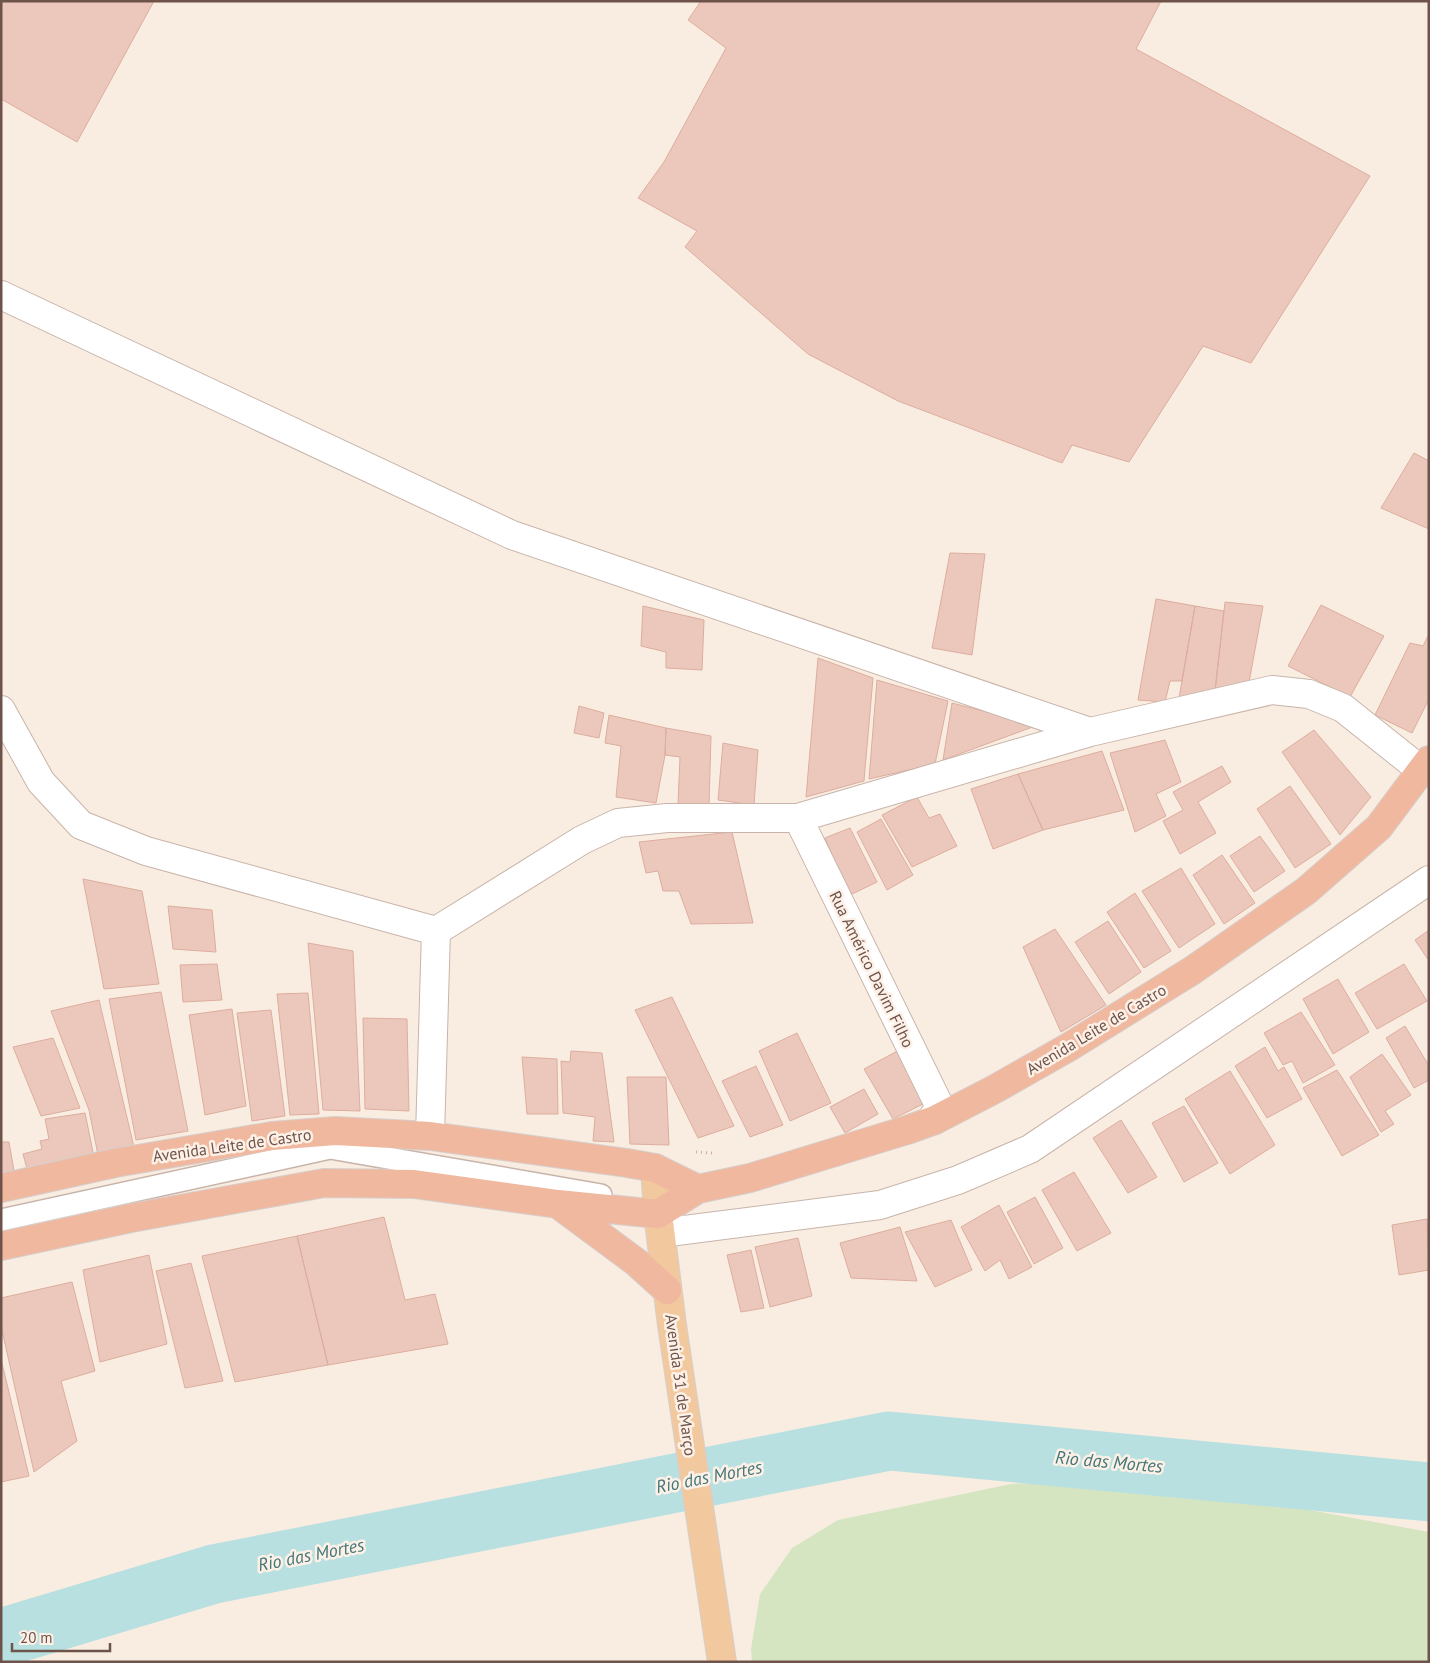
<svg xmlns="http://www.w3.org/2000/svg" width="1430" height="1663" font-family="'PT Sans',sans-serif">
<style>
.green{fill:#d5e5c2}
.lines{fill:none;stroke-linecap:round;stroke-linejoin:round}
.river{stroke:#b8e0e0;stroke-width:59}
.building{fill:#ecc8bc;stroke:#ddad9e}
.pedestrian-casing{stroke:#c8b4aa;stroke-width:24}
.minor-casing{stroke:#c8b4aa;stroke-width:30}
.primary-casing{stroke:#d6cfcd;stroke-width:30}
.trunk-casing{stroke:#d6cfcd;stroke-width:30}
.path{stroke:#d0aca0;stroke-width:3;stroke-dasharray:1 4;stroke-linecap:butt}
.pedestrian{stroke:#fff;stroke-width:21}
.minor{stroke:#fff;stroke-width:28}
.primary{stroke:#f2c89f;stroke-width:28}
.trunk{stroke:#f0b89e;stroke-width:28}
.labels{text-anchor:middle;stroke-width:5;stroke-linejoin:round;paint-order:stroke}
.street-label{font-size:16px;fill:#6e534b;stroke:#fdf1e7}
.water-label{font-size:18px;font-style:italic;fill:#447779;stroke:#fdf1e7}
</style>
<rect width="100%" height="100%" fill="#f9ede1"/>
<!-- green -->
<path class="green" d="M1119,1481L1207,1491L1429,1532V1662H752L751,1649L760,1594L792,1548L838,1520L1011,1484Z"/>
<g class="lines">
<!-- river -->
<path class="river" d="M1,1638L214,1574L889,1441L1429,1492"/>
</g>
<!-- building -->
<path class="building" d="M1,1H154L77,142L1,99Z
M701,1H1161L1136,49L1370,176L1251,363L1203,346L1129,462L1072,445L1062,463L898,401L808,354L685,247L697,231L638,198L664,162L726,48L688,20Z
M1414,453L1429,461V529L1381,508Z
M950,553L985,554L972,655L932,648Z
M1156,599L1195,606L1182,681H1170L1165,702L1138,700Z
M1225,602L1263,606L1248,688L1215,691Z
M1321,605L1384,636L1350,697L1288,666Z
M643,606L704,620L702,670L666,668V652L641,646Z
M1195,606L1224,611L1215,691L1179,698Z
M1429,634V699L1412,733L1375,715L1410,643L1423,646Z
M818,658L873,678L864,781L806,797Z
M877,680L948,701L935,764L869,779Z
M952,703L1038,725L943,760Z
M579,706L604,713L599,738L574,733Z
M609,715L666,728L665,755L656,803L616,797L621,746L605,743Z
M666,728L711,736L709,805L678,804L680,757L665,755Z
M1314,730L1371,797L1340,835L1282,752Z
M1165,740L1181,782L1156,794L1166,816L1135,832L1110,753Z
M723,743L758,750L754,805L718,800Z
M1102,751L1124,810L1043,830L1018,774Z
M1222,766L1231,782L1198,802L1216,833L1180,854L1163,821L1183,810L1173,792Z
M1018,774L1043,830L993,849L971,789Z
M1290,786L1331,844L1295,868L1257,809Z
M917,797L929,818L940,814L957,846L912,867L882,815Z
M881,819L913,875L887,890L857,832Z
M850,828L877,882L848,896L825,838Z
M732,832L753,923L691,924L679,891H663L658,871L646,873L639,842Z
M1260,836L1285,871L1254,892L1230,856Z
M1222,855L1255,903L1224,924L1193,875Z
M1181,868L1215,924L1179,948L1142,891Z
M83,879L142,891L159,984L104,989Z
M1135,893L1171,951L1144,968L1107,912Z
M168,906L212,910L216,952L173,949Z
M1108,921L1141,972L1109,994L1075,942Z
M1055,929L1106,1005L1061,1032L1023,947Z
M1429,930V961L1415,940Z
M308,943L353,951L360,1111L323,1110Z
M217,964L222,1000L183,1002L180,965Z
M1404,964L1427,1001L1377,1029L1355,993Z
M1338,979L1369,1032L1333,1054L1303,999Z
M161,992L188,1131L136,1140L109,999Z
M308,993L319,1114L290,1115L277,994Z
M672,997L734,1126L698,1138L635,1010Z
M99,1000L134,1147L98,1155L89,1110L51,1011Z
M232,1009L246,1106L205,1115L189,1015Z
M271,1010L285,1116L252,1121L237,1013Z
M1301,1012L1335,1065L1303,1083L1292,1061L1283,1065L1264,1033Z
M363,1018L407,1019L409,1111L365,1109Z
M1405,1026L1429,1066V1080L1414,1088L1386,1038Z
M797,1033L831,1103L790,1121L759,1051Z
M53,1038L80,1108L41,1116L13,1047Z
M1265,1047L1278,1071L1284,1067L1302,1099L1267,1118L1235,1066Z
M901,1049L929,1101L893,1119L864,1069Z
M571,1051L602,1053L614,1142L593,1141L595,1117L563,1113L561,1061L570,1062Z
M1382,1054L1411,1095L1385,1111L1394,1124L1381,1132L1350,1077Z
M522,1057L557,1059L558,1114H527Z
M756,1066L783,1125L750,1137L722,1081Z
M1337,1070L1379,1135L1342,1156L1303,1088Z
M1230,1071L1275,1145L1230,1174L1185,1099Z
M627,1077H666L669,1145L630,1144Z
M864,1089L878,1114L845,1133L830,1107Z
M1184,1106L1218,1163L1184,1182L1152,1123Z
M85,1113L94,1157L29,1176L23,1154L42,1149L40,1141L49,1139L45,1119Z
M1121,1120L1157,1177L1128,1193L1093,1138Z
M1,1142H9L15,1177L1,1180Z
M1074,1172L1111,1233L1077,1251L1042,1190Z
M1035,1197L1063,1248L1034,1264L1007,1212Z
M999,1205L1032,1267L1009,1279L1000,1260L985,1271L961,1227Z
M384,1217L405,1300L435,1294L448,1344L328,1365L297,1236Z
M1427,1219L1429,1270L1399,1275L1392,1225Z
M951,1220L972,1270L935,1287L905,1232Z
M900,1227L917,1281L851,1278L840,1243Z
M297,1236L328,1365L235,1382L202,1256Z
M798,1238L812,1296L770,1307L755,1247Z
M751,1250L764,1308L741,1312L727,1255Z
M149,1255L167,1344L100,1362L83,1270Z
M191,1263L223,1381L185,1388L156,1271Z
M72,1282L95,1371L61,1381L77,1441L34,1472L1,1326V1298Z
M1,1359L29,1476L1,1482Z"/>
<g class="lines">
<!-- pedestrian casing -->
<g class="pedestrian-casing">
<path id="pedestrian" d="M1,1220L330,1148L601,1195"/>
</g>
<!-- minor casing -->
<g class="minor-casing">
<path id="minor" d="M1,295L512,535L1090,732
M1,710L41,782L81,825L146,851L436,931L582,840L618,823L667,818H798L1090,732L1272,690L1309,694L1343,708L1412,763L1424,769
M798,818L940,1107L933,1117L935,1120
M430,1136L436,931
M661,1233L880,1205L958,1180L1030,1149L1429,880"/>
</g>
<!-- primary casing -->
<g class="primary-casing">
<path id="primary" d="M655,1168L658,1214L672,1325L722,1662"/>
</g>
<!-- trunk casing -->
<g class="trunk-casing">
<path id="trunk" d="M1,1188L115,1163L272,1136L335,1131L430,1136L627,1163L655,1168L698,1189
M559,1205L636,1262L667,1290
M1,1246L131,1218L324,1183L414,1184L558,1204L658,1214L698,1189L750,1178L907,1130L935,1120L995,1089L1069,1047L1193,970L1306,891L1379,827L1429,760"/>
</g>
<!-- path -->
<path class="path" d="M696,1152L712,1153"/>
<!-- pedestrian -->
<use href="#pedestrian" class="pedestrian"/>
<!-- minor -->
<use href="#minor" class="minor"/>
<!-- primary -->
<use href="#primary" class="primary"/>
<!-- trunk -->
<use href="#trunk" class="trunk"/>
</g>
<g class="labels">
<!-- street labels -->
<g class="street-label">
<text transform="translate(872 969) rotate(64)" y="6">Rua Américo Davim Filho</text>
<text transform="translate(1096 1029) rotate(-31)" y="6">Avenida Leite de Castro</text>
<text transform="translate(232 1145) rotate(-8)" y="6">Avenida Leite de Castro</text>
<text transform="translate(681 1385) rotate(82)" y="6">Avenida 31 de Março</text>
</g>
<!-- water labels -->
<g class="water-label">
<text transform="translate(1109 1462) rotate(5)" y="6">Rio das Mortes</text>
<text transform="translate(709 1477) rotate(-11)" y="6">Rio das Mortes</text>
<text transform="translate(311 1555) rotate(-11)" y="6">Rio das Mortes</text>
</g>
</g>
<!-- border -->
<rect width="1430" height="1663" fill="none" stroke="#6e534b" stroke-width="5"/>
<!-- scale -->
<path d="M12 1643v8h98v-8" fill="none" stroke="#6e534b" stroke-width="2.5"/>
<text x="20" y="1643" font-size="15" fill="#6e534b" stroke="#fdf1e7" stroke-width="4" paint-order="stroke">20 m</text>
</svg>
